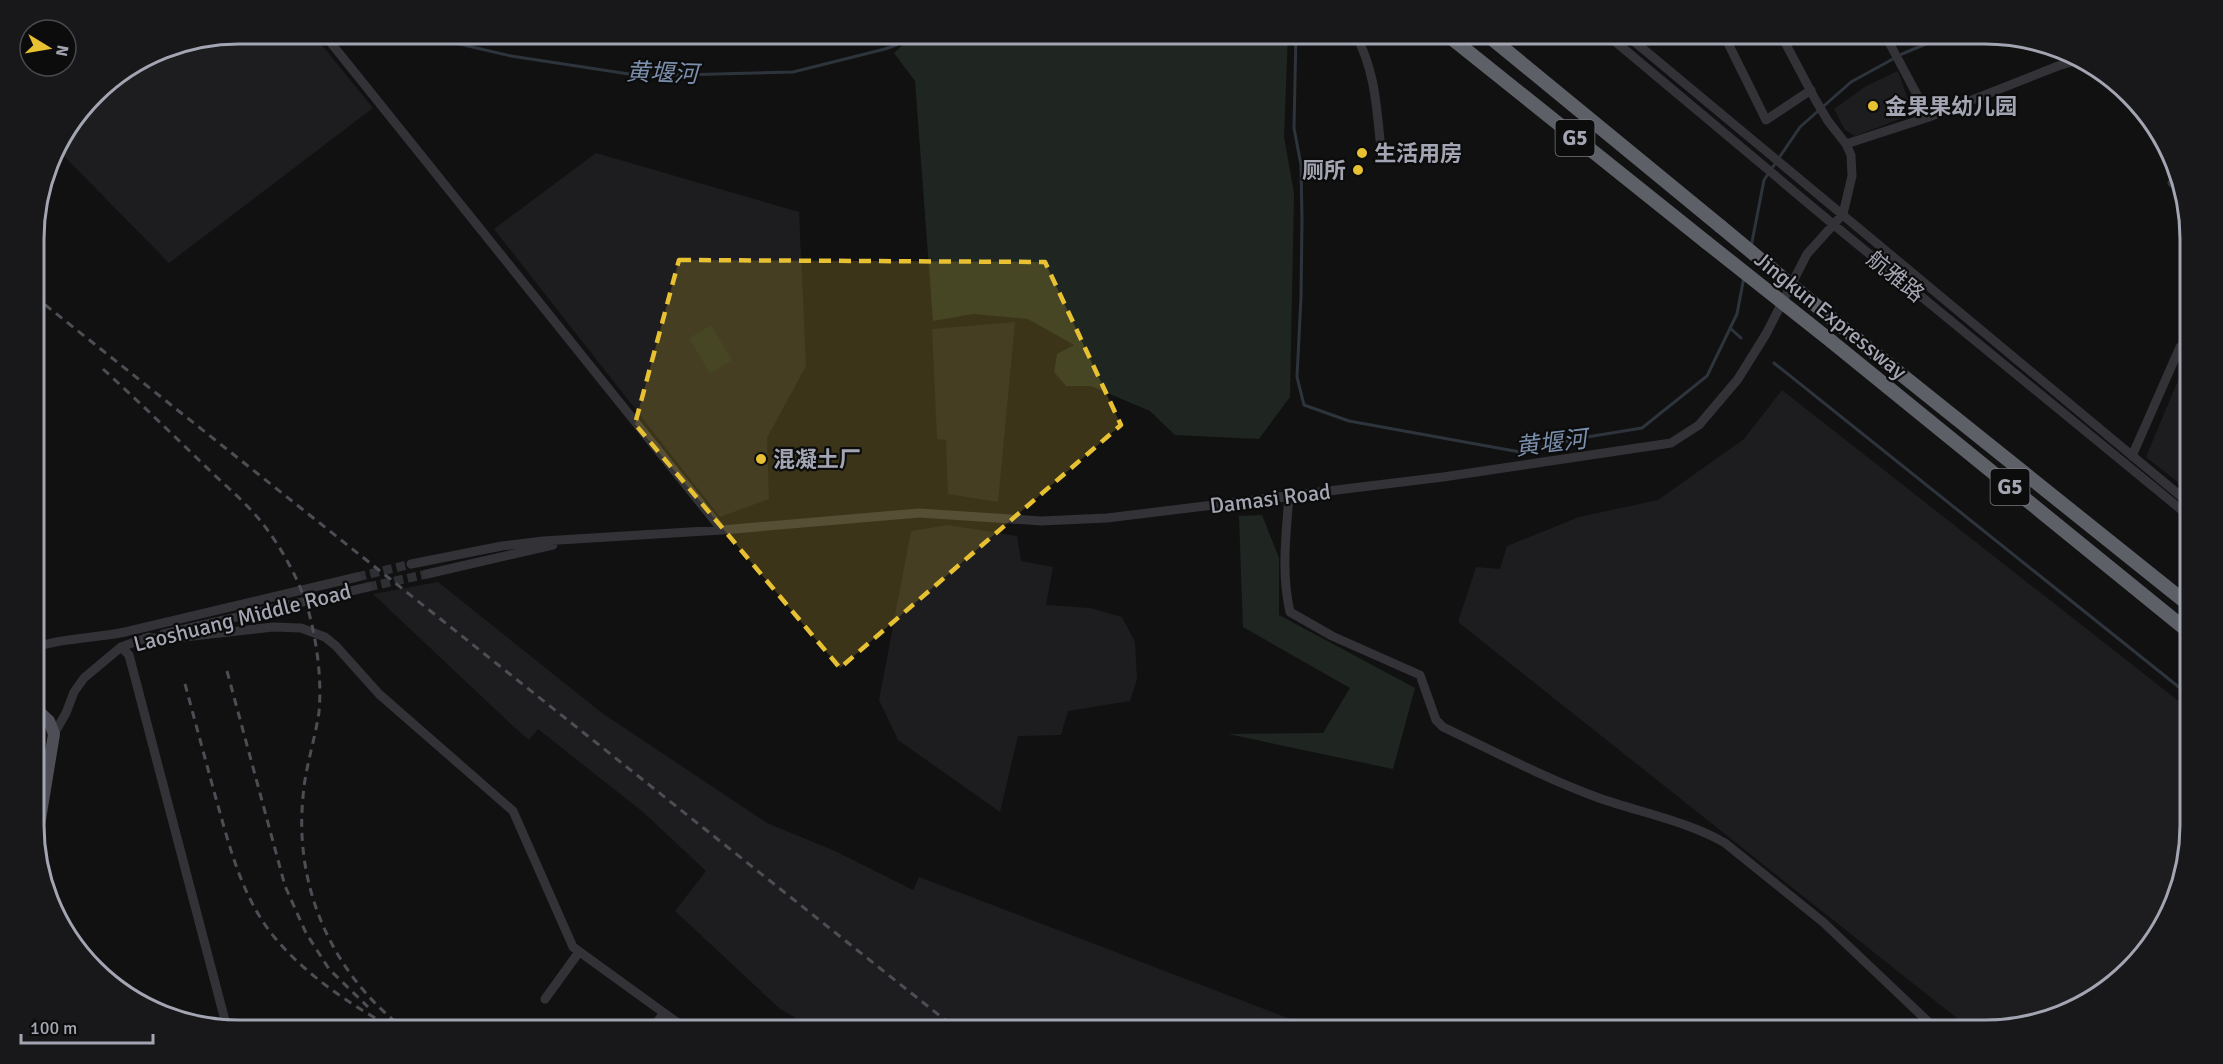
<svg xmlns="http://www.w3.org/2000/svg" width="2223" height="1064" font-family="Signika,'Noto Sans SC',sans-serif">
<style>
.built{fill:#1d1d1f}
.green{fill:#1f2621}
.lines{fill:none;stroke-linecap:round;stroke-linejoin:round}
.stream{stroke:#2d343c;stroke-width:3}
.minor-tunnel{stroke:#2e2f32;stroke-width:9;stroke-dasharray:9 4.5;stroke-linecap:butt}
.minor{stroke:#323237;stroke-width:9}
.major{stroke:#4e4f56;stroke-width:12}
.highway{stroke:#5e6068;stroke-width:14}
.rail{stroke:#4d4e54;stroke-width:3;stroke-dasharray:8 6;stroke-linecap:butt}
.highway-bridge{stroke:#5e6068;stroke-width:14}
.marked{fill:#e8c133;fill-opacity:0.2;stroke:#e8c133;stroke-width:4.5;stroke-dasharray:12 8;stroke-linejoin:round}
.poi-dot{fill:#e8c133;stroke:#0c0c0d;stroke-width:2}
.labels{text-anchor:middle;stroke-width:4.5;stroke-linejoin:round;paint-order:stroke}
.shield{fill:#0c0c0d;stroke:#767880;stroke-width:1.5}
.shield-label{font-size:21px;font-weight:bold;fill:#a3a6b2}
.poi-label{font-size:22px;font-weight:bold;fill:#a3a6b2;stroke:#0c0c0d;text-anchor:start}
.street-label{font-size:22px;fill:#a3a6b2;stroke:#0c0c0d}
.water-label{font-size:24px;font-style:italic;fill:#7b8fac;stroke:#0c0c0d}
.rim{fill:none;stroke:#a3a6b2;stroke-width:3}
</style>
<rect width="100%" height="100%" fill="#111112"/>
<!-- built -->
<path class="built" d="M239,33H312L373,108L169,263L55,147L103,84L160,49Z
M1898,71L1909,103L1905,117L1855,136L1845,130L1834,109L1866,86Z
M596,153L799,212L806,366L767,438L769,499L720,517L494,229Z
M1015,322L998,502L948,494L946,440L937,439L932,329Z
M2189,354V491L2146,457Z
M1782,390L2190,710V825L2169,916L2098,996L1997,1031H1973L1458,622L1476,567L1500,569L1507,546L1579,517L1658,500L1744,439Z
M948,525L1017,536L1021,561L1053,567L1046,605L1090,608L1122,617L1135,642L1137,679L1130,701L1068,711L1061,735L1018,736L1000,812L898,740L879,700L911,531Z
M438,582L602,713L767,823L835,851L913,890L919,877L1322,1031H819L780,1009L675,911L706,871L643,812L538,729L529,740L515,728L373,594Z"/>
<!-- green -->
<path class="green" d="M916,33H1288L1284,137L1294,193L1290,397L1259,439L1175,435L1150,411L1091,386H1066L1054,372L1057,354L1074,345L1028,319L973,314L933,321L915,81L894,53Z
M711,325L732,360L710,374L689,338Z
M1262,515L1279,558V615L1415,688L1393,769L1228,734L1323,733L1350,688L1243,627L1239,516Z"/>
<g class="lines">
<!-- stream -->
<path class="stream" d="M412,33L511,56L642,76L793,72L885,49L896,45L906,33
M1296,33L1294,128L1301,165L1302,220L1301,297L1297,377L1304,405L1349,421L1520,452L1587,437L1642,428L1707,376L1737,314L1744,277
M1751,247L1764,180L1800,127L1851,82L1902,54L1952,33
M1730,328L1741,338
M1774,363L2190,696"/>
<!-- minor-tunnel -->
<path class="minor-tunnel" d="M357,577L411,564
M368,587L427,574"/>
<!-- minor -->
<path class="minor" d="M323,33L722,530
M1355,33C1374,69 1376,100 1380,140
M1605,33L1834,225L2189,516
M1624,33L2189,503
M1723,33L1766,120L1811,90
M1884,33L1929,117
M1846,144L1929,117L2058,66L2081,59
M2172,183L2176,182
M2132,456L2180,347
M1289,496C1286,535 1281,574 1290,612L1332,636L1420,675L1436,720L1443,727C1495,752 1545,778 1599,798C1639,812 1690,822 1725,843L1823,922L1938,1031
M411,564L502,546L543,541L722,530L919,513L1041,521L1107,518L1443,477L1671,443L1699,425L1738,379L1766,334L1807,254L1843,214L1852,176L1851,155L1846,144L1828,121L1815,99L1780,33
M427,574L553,545
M163,634L368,587
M145,638L184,637L273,627L301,628L325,637L336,646L379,694L513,811L573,947L689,1031
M121,647L129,655L227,1028
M34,648C60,638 97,638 125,632L357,577
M54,734L66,713L74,692L84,678L121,647L149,637
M545,999L579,952
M650,1031L664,1013
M768,1031L772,1026L784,1031"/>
<!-- major -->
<path class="major" d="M35,708L49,721L54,734L35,850"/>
<!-- highway -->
<path class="highway" d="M1445,33L1706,242
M1485,33L1720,226
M1842,327L2189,605
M1831,341L2189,632"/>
<!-- rail -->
<path class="rail" d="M34,296L959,1031
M103,369C137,400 169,431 202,463C222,483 246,502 263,524C283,550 300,581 309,613C317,643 322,680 319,712C315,740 305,768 303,797C294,888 333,976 407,1031
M227,671L285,886L306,933L329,969L368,1007
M185,684C195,721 205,758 215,795C229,844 241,897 275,938C308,977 350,1004 394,1029"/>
<!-- highway-bridge -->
<path class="highway-bridge" d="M1720,226L1842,327
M1706,242L1831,341"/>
</g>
<!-- marked area -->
<path class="marked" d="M679,260L1045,262L1121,425L840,668L635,424Z"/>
<!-- markers -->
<g class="poi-dot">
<circle cx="1873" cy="106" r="6"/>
<circle cx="1362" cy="153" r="6"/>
<circle cx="1358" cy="170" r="6"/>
<circle cx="761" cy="459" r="6"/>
</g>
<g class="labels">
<!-- shield labels -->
<g class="shield">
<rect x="1555.5" y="120" width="39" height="36" rx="4.5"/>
<rect x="1990.5" y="469" width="39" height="36" rx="4.5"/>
</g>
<g class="shield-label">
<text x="1575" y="145">G5</text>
<text x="2010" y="494">G5</text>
</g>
<!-- poi labels -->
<g class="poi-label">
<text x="1885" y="114">金果果幼儿园</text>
<text x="1374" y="161">生活用房</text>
<text x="1346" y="178" text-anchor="end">厕所</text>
<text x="773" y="467">混凝土厂</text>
</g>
<!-- street labels -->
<g class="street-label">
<text transform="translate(1896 276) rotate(39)" y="8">航雅路</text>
<text transform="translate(1831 315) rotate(39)" y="8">Jingkun Expressway</text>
<text transform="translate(1270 498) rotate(-7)" y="8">Damasi Road</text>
<text transform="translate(242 617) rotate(-14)" y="8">Laoshuang Middle Road</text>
</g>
<!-- water labels -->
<g class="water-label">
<text transform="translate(662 73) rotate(2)" y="8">黄堰河</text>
<text transform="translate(1551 443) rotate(-7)" y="8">黄堰河</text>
</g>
</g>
<!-- crop -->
<path d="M0 0H2223V1064H0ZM239 44H1985A195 195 0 0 1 2180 239V825A195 195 0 0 1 1985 1020H239A195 195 0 0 1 44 825V239A195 195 0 0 1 239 44Z" fill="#18181a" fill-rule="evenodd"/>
<path class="rim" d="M239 44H1985A195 195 0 0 1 2180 239V825A195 195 0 0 1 1985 1020H239A195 195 0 0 1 44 825V239A195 195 0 0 1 239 44Z"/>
<!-- north arrow -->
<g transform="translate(48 48) rotate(101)"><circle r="28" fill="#0c0c0d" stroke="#484a4f" stroke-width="1.5"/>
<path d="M0-4.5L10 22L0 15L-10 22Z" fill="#e8c133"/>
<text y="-9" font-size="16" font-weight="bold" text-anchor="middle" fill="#a3a6b2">N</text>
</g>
<!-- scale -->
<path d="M21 1034v9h132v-9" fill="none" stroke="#a3a6b2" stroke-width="3"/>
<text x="30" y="1034" font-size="18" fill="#a3a6b2" stroke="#0c0c0d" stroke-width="4.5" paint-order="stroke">100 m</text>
</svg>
